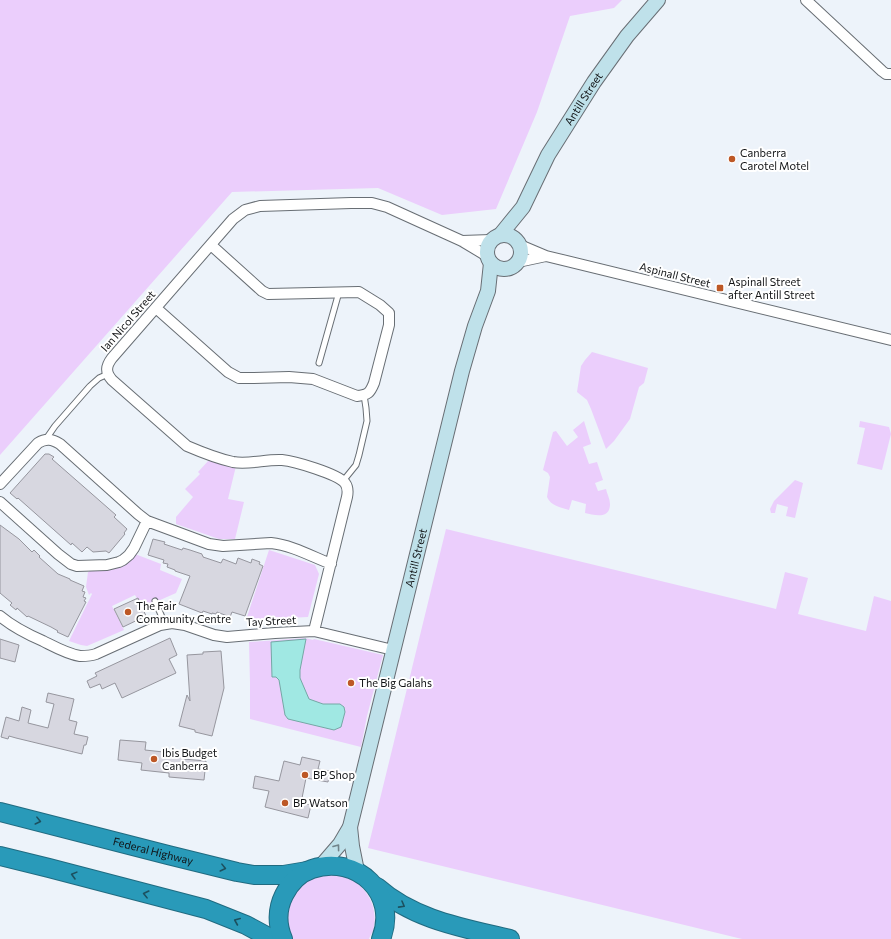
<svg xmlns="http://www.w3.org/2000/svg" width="891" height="939" font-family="Commissioner,sans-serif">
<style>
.green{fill:#ebcefc}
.water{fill:#a0e8e3;stroke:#75a8a5}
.building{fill:#d7d7e0;stroke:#96969e}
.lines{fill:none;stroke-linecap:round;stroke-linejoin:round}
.lane-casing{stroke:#686e74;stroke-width:7}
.street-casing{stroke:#686e74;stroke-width:12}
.secondary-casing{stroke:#686e74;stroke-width:16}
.highway-casing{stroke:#216b80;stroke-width:20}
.lane{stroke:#fff;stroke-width:5}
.street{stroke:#fff;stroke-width:10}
.secondary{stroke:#bfe1ea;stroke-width:14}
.highway{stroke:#299ab9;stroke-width:18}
.oneway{stroke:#1c505f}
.oneway2{stroke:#71848a}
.poi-dot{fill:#bd5826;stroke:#fff;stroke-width:1.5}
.labels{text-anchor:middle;stroke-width:4;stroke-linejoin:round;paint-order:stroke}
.street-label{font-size:11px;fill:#111315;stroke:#fff}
.poi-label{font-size:11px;fill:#111315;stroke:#fff;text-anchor:start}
</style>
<rect width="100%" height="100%" fill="#edf3fa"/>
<!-- green -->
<path class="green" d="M0,0H622L614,8L570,16L537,112L496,209L442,215L378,188L232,192L0,455Z
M592,352L648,368L644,383L639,387L630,419L614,441L606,449L591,409L587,400L577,392L581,366L585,360Z
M584,421L591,444L583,447L589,464L597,462L603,480L595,483L598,491L606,489C607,494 610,499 610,504C610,520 594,515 585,513L586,504L572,500L569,510C560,507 551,506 547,497L550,477L548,473L543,470L553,432L556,431L567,446L578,437L573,430Z
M860,421L889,427L891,434L882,470L857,464L865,428L859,427Z
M209,460L236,466L228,499L244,502L235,539H219L176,524V517L193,497L185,489L200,474L198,472Z
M795,480L803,483L795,518L786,516L788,507L777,504L775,513H771L770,509L774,501Z
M446,529L776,609L785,572L808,578L798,614L866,631L874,596L891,601V939H742L368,848Z
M269,550L315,565L319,574L308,617L246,620Z
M135,554L161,564L160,570L182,579L176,593L142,608L135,595L112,606L124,630L87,646L81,645L69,641L92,594L91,593L89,595L86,587L88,572H89V570Z
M305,638L313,640L314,639L383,655L367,716L361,747L250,719V683L249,642Z
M326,874C331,874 336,874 341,875C365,882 380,906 373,931C372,933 370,936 369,939H292C291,935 289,931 288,927C283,908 294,888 311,879C315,876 321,875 326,874Z"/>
<!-- water -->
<path class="water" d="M306,639L300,670V678L309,699L323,704H340L344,707L345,712L341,727L334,730L288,719L285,715L279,680L276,677H272L271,642Z"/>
<!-- building -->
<path class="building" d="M45,454H49L54,457L52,459L116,515L114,517L127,529L124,533L125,534L109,553L106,551L93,552L87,547L82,552L72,543L71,545L18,498L17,499L10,493Z
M0,525L19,539L32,552L34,550L40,556L39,557L58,574L70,579V580L84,586L82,591L85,592L83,597L86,598L84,601L86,602L68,637L57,632L58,631L51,627L28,616L27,617L17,608L16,610L10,605L12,603L0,593Z
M153,539L165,542L164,544L182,550L183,548L190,550L202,554V555L203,556V557L221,563L223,559L236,564L238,558L251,563L252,559L260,562L259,564L263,566L245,616L232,612L230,617L217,612L216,614L212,613V614L203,611L202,613L179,604L190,576L175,571V570L167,567L168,564L163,563L164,560L148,555Z
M138,598L146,616L123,627L114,609Z
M170,638L177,655L169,659L176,673L122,698L115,683L102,689L100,684L90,688L87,681L97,676L95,673Z
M0,639L19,645L15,662L0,658Z
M221,651L224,688L212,736L195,732V730L179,726L187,695L190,701L187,655L203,654V652Z
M48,693L74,699L69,720L77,722L74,734L88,737L86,745H84L82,754L16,738L9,736L8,739L1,737L6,717L19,721L22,707L31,710L28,723L48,728L54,704L46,702Z
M120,740L146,742L145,750L173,753V754L183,755V759L206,761L204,780L169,777V773L141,770L142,763L118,760Z
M302,757L320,761L318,769L330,771L328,782L306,778L301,803L311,805L308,818L265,807L269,791L253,788L255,776L279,781L284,761L300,765Z"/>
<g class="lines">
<!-- lane casing -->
<g class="lane-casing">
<path id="lane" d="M319,363L339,292
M46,439L55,426L90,386L99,378L108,374
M343,481L356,465L359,455L367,421L366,408L364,395
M155,601L165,624"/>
</g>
<!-- street casing -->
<g class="street-casing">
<path id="street" d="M806,0L882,71L886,74H891
M462,241L491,240
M520,245L546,256L891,340
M518,262L546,256
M156,308L228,372L239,378H252L289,377L313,379L357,396C368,395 370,393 374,383L389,325V313L380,305L359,292L268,294L262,291L211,245
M0,484L38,443C46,438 52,439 60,444L138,514L147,521L209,544L223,546L271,543C291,545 311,556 331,564
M0,502L58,554L71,564L77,566L107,565L119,562L123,560L129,555L134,548L147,521
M0,616C13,627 27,634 43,641C55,647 67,654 80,656C86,656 91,656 96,654L160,625L172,623L185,625L214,635L227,637L275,633L314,631L393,650
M314,631L347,497C348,492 348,487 345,483C338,474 294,461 282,460C266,459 249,465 233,462C219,459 201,452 187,446L112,380C105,372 106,366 112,358L233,219L245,210L260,206L351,203H372L387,207L462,241L487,256"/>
</g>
<!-- secondary casing -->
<g class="secondary-casing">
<g id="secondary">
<path id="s1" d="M501,234L523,207L548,155L594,82L627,36L658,0"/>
<circle cx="504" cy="252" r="17"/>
<path d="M350,827L352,846L357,871"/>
<path id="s2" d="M321,866L340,844L350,827L462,371L475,326L488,291L491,263"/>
</g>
</g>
<!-- highway casing -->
<g class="highway-casing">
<g id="highway">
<path id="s3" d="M0,812L168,855L237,872L254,875H283L307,871"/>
<path d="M0,856L49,868L206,909L246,925L272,939"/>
<path d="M377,887C414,920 464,928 510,939"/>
<path d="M283,939C277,925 277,909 284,895C290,883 300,873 312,869C357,854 399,894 381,939"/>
</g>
</g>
<!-- lane -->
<use href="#lane" class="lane"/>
<!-- street -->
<use href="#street" class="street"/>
<!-- secondary -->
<use href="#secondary" class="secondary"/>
<!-- highway -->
<use href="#highway" class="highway"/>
</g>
<!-- one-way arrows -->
<defs><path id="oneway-chevron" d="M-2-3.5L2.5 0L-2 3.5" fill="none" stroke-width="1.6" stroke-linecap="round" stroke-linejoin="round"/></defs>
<g class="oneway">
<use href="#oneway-chevron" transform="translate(38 821) rotate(14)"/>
<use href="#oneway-chevron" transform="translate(223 868) rotate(14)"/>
<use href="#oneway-chevron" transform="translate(74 875) rotate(-165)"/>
<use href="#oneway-chevron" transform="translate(146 894) rotate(-166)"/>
<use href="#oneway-chevron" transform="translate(402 905) rotate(29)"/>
<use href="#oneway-chevron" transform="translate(237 921) rotate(-157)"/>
</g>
<use class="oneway2" href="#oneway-chevron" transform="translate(337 847) rotate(-53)"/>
<!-- markers -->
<g class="poi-dot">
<circle cx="732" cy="159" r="4"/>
<rect x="716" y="284" width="8" height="8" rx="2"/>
<circle cx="128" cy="612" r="4"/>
<circle cx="351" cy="683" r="4"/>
<circle cx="154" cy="759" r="4"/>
<circle cx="305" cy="775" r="4"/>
<circle cx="285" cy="803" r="4"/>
</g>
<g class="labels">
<!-- street labels -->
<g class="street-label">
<text dy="4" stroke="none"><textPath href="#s1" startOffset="159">Antill Street</textPath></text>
<text transform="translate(675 275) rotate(14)" y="4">Aspinall Street</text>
<text transform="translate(128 321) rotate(-49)" y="4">Ian Nicol Street</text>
<text dy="4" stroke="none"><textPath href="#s2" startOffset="326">Antill Street</textPath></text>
<text transform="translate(271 621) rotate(-3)" y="4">Tay Street</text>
<text dy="4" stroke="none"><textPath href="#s3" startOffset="158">Federal Highway</textPath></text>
</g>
<!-- poi labels -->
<g class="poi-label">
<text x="740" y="157">Canberra<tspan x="740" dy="13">Carotel Motel</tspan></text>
<text x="728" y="286">Aspinall Street<tspan x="728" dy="13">after Antill Street</tspan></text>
<text x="136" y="610">The Fair<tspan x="136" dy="13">Community Centre</tspan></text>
<text x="359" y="687">The Big Galahs</text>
<text x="162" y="757">Ibis Budget<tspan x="162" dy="13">Canberra</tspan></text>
<text x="313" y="779">BP Shop</text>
<text x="293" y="807">BP Watson</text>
</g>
</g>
</svg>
